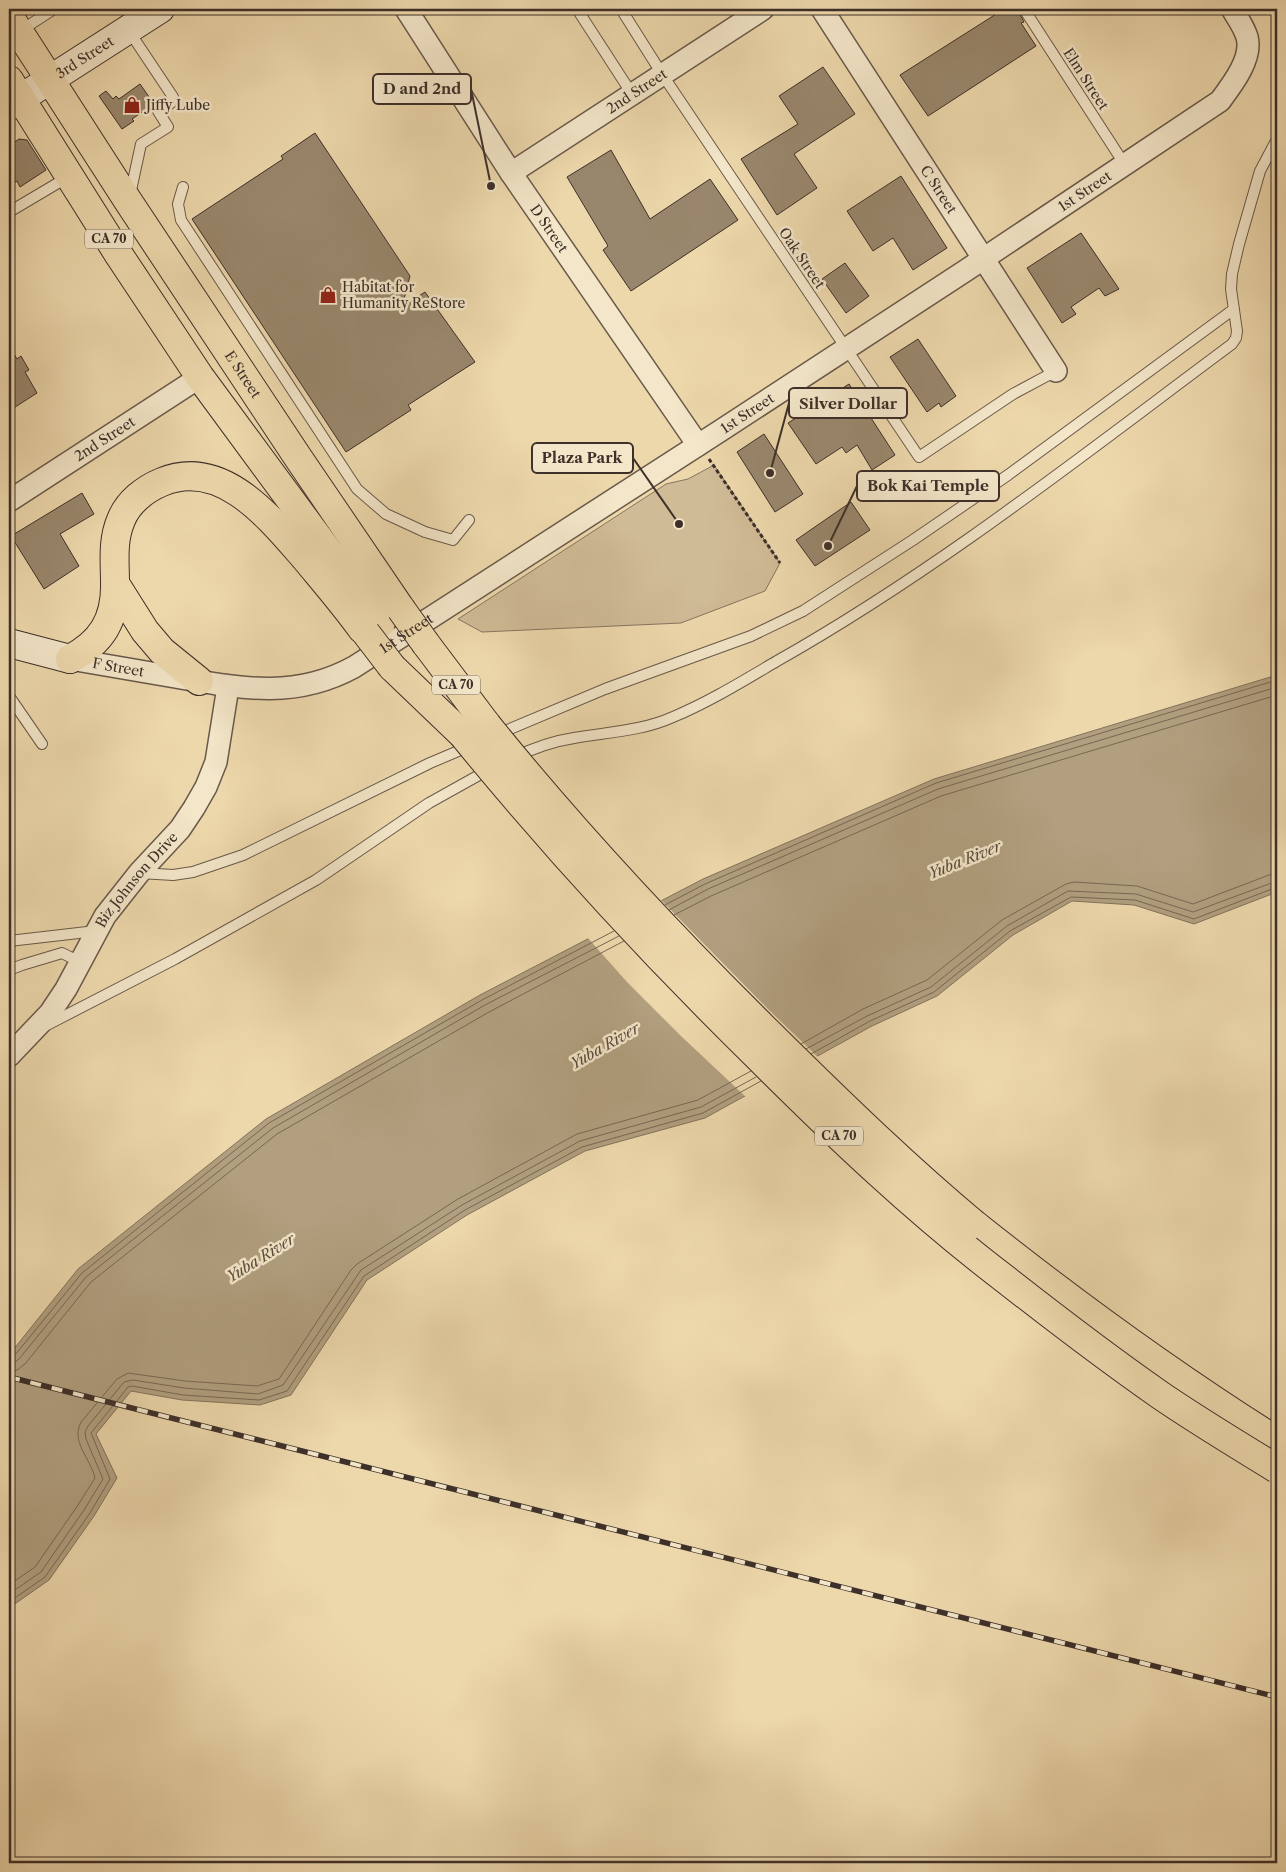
<svg xmlns="http://www.w3.org/2000/svg" width="1286" height="1872" font-family="'Libre Caslon Text',serif">
<style>
.green{fill:#cfbb96;stroke:#867560}
.water{fill:#b19f7f;stroke:#83725d}
.pier{fill:#edd8ac}
.lines{fill:none;stroke-linecap:round;stroke-linejoin:round}
.shore{stroke:#776754;stroke-width:1}
.building{fill:#99876d;stroke:#3d2f29}
.lane-casing{stroke:#69594a;stroke-width:12}
.street-casing{stroke:#69594a;stroke-width:24}
.secondary-casing{stroke:#3d2f29;stroke-width:30}
.highway-casing{stroke:#3d2f29;stroke-width:30}
.path{stroke:#3d2f29;stroke-width:3;stroke-dasharray:4 2.5;stroke-linecap:butt}
.lane{stroke:#f3e6c9;stroke-width:10}
.street{stroke:#f3e6c9;stroke-width:21}
.secondary{stroke:#f3e6c9;stroke-width:28}
.highway{stroke:#edd8ac;stroke-width:28}
.rail-casing{stroke:#3d2f29;stroke-width:5.5}
.rail{stroke:#f3e6c9;stroke-width:4;stroke-dasharray:11;stroke-linecap:butt}
.highway-bridge-casing{stroke:#3d2f29;stroke-width:30;stroke-linecap:butt}
.highway-bridge{stroke:#edd8ac;stroke-width:28}
.labels{text-anchor:middle;stroke-width:5;stroke-linejoin:round;paint-order:stroke}
.shield{fill:#f3e6c9;stroke:#746659;stroke-width:1}
.shield-label{font-size:12px;font-weight:bold;fill:#3d2f29}
.street-label{font-size:14px;fill:#3d2f29;stroke:#f3e6c9}
.poi-label{font-size:14px;fill:#3d2f29;stroke:#f3e6c9;text-anchor:start}
.water-label{font-size:15px;font-style:italic;fill:#5a4b3e;stroke:#f3e6c9}
.leader{fill:none;stroke:#3d2f29;stroke-width:2}
.callout-dot{fill:#3d2f29;stroke:#f3e6c9;stroke-width:2}
.callout{fill:#f3e6c9;stroke:#3d2f29;stroke-width:2}
.callout-label{font-size:15px;text-anchor:middle;font-weight:bold;fill:#3d2f29}
</style>
<rect width="100%" height="100%" fill="#edd8ac"/>
<filter id="stains"><feTurbulence type="fractalNoise" baseFrequency=".004" numOctaves="4"/><feColorMatrix values="0 0 0 0 .2 0 0 0 0 .09 0 0 0 0 .02 0 0 0 .5 -.17"/></filter>
<radialGradient id="worn" r=".72"><stop offset=".6" stop-color="#630" stop-opacity="0"/><stop offset="1" stop-color="#630" stop-opacity=".3"/></radialGradient>
<!-- green -->
<path class="green" d="M714,465L780,563L765,591L681,623L482,632L458,619L666,484L688,479Z"/>
<!-- water -->
<path class="water" d="M1277,675V892L1194,924L1134,905L1072,901L1013,935L937,996L872,1026L705,1118L585,1151L467,1215L367,1280L291,1395L260,1405L182,1400L131,1391L96,1434L117,1478L94,1516L49,1580L9,1608V1355L78,1269L266,1119L480,995L703,879L934,779Z"/>
<!-- pier -->
<path class="pier" d="M660,899L770,1011L819,1058L747,1098L681,1036L627,982L587,937Z"/>
<g class="lines">
<!-- shore -->
<path class="shore" d="M665,905L705,884L936,783L1277,680
M669,910L708,889L938,789L1277,687
M674,915L711,896L941,796L1277,695
M801,1044L863,1009L927,980L1002,920L1066,884L1074,882L1137,886L1193,904L1269,875L1277,874
M806,1049L867,1016L931,987L1007,926L1068,891L1136,894L1193,912L1277,881
M811,1054L870,1021L934,992L1010,931L1071,897L1135,900L1194,919L1277,887
M9,1357L15,1355L82,1273L269,1123L482,1000L614,931
M9,1363H14L19,1359L86,1277L273,1128L485,1005L619,936
M9,1371L17,1370L25,1364L91,1282L277,1134L489,1012L624,941
M9,1585L35,1567L78,1505L95,1478C91,1459 69,1440 82,1421L117,1379L128,1373L185,1381L257,1386L279,1379L351,1270L357,1264L458,1199L577,1134L698,1100L751,1071
M9,1594L41,1572L84,1510L103,1479L86,1439L85,1432L88,1426L124,1382L133,1380L184,1388L258,1394L283,1385L361,1270L462,1205L580,1141L701,1107L756,1077
M9,1602L45,1577L90,1513L110,1479L91,1433L128,1387L132,1386L183,1395L259,1400L287,1391L364,1276L465,1210L582,1147L703,1113L761,1081"/>
</g>
<!-- building -->
<path class="building" d="M1004,9H1017L1024,22L1021,23L1036,46L928,116L900,75Z
M823,67L855,114L794,154L817,188L777,215L741,159L798,124L779,96Z
M140,84L154,104L132,119L134,121L122,129L99,96L106,91L113,99L116,96L119,99Z
M315,133L410,276L402,307L425,292L475,362L408,405L411,410L346,452L192,219L283,159L281,156Z
M19,139L27,140L46,170L20,187L17,181L9,186V146Z
M611,150L650,219L710,179L738,220L631,291L603,250L608,246L567,177Z
M901,176L947,248L913,270L893,238L873,251L847,211Z
M1081,233L1119,289L1105,296L1099,288L1071,307L1076,314L1062,323L1027,268Z
M845,263L869,296L846,313L822,279Z
M918,339L956,396L941,407L939,403L927,412L890,357Z
M9,345L17,359L21,356L29,370L25,372L37,393L9,411Z
M849,384L895,455L872,470L857,445L846,453L842,447L816,464L788,423Z
M764,434L803,494L775,512L737,452Z
M82,493L94,514L60,534L79,566L44,589L11,536Z
M851,502L870,530L815,566L796,540Z"/>
<g class="lines">
<!-- lane casing -->
<g class="lane-casing">
<path id="lane" d="M577,9L632,94
M621,9L662,74L919,457L1013,394L1056,371
M1024,9L1125,165
M20,31L54,9
M129,31L173,97L171,103L158,111L168,127L141,144L130,195
M183,187L178,204L181,220L357,489L386,514L425,532L453,540L469,520
M9,212L68,177
M9,696L42,744
M498,734L605,689L751,636L803,611L913,540L1008,475L1234,309
M515,757C534,748 554,741 574,738C608,732 642,731 673,717C709,702 743,681 777,661C938,570 1084,454 1232,344L1236,338L1237,331L1231,289L1232,274L1239,244L1260,171L1277,139
M140,873L173,875L193,872L243,855L430,763L470,746
M9,941L96,931
M9,970L22,965L62,953L80,962
M47,1025L175,959L316,880L429,803L490,769"/>
</g>
<!-- street casing -->
<g class="street-casing">
<g id="street">
<path id="s1" d="M406,9L511,173L698,445"/>
<path id="s2" d="M822,9L1056,371"/>
<path id="s3" d="M511,173L763,9"/>
<path id="s4" d="M9,501L200,377"/>
<path id="s5" d="M70,659C105,665 140,671 175,677C239,688 294,700 354,667L720,431L965,271L1220,101C1232,85 1253,58 1247,37C1244,27 1237,17 1232,9"/>
<path id="s6" d="M9,1056L50,1013L66,989L105,916L139,873L180,829L194,808L206,787L216,762L228,687"/>
</g>
</g>
<!-- secondary casing -->
<g class="secondary-casing">
<g id="secondary">
<path id="s7" d="M9,106L160,9"/>
<path d="M9,643L70,659"/>
</g>
</g>
<!-- highway casing -->
<g class="highway-casing">
<g id="highway">
<path id="s8" d="M9,16L128,201L299,459L401,609"/>
<path d="M9,80L119,255L200,377L381,623"/>
<path d="M116,585L145,631L162,651L199,681"/>
<path d="M426,644L487,725"/>
<path d="M70,659C101,643 116,620 115,583C115,562 112,541 121,520C128,502 145,489 162,482C222,457 270,518 305,558C324,581 344,604 362,629"/>
<path d="M392,667L463,735"/>
<path d="M974,1224C1072,1302 1172,1375 1277,1441"/>
</g>
</g>
<!-- path -->
<path class="path" d="M709,459L780,563"/>
<!-- lane -->
<use href="#lane" class="lane"/>
<!-- street -->
<use href="#street" class="street"/>
<!-- secondary -->
<use href="#secondary" class="secondary"/>
<!-- highway -->
<use href="#highway" class="highway"/>
<!-- rail casing -->
<g class="rail-casing">
<path id="rail" d="M9,1377L1277,1697"/>
</g>
<!-- rail -->
<use href="#rail" class="rail"/>
<!-- highway-bridge casing -->
<g class="highway-bridge-casing">
<path id="highway-bridge" d="M401,609L426,644
M366,633L392,667
M487,725C579,839 679,945 783,1047C845,1108 908,1169 974,1224
M463,735C555,848 654,955 758,1057C836,1135 917,1212 1005,1279C1056,1319 1107,1358 1160,1395C1198,1421 1238,1445 1277,1469"/>
</g>
<!-- highway-bridge -->
<use href="#highway-bridge" class="highway-bridge"/>
</g>
<!-- icons -->
<defs>
<g id="shop-bare" transform="scale(1.35)"><path d="M-5-2.5h2.3a2.7 3.5 0 0 1 5.4 0H5L5.5 6h-11ZM-1.5-2.5h3a1.5 2.3 0 0 0-3 0Z" fill="#8f2418" stroke="#f3e6c9" stroke-width="2.5" paint-order="stroke"/></g>
</defs>
<g fill-rule="evenodd">
<use href="#shop-bare" x="132" y="105"/>
<use href="#shop-bare" x="328" y="295"/>
</g>
<g class="labels">
<!-- shield labels -->
<g class="shield">
<rect x="85" y="229.5" width="48" height="19" rx="4"/>
<rect x="432" y="675.5" width="48" height="19" rx="4"/>
<rect x="815" y="1126.5" width="48" height="19" rx="4"/>
</g>
<g class="shield-label">
<text x="109" y="243">CA 70</text>
<text x="456" y="689">CA 70</text>
<text x="839" y="1140">CA 70</text>
</g>
<!-- street labels -->
<g class="street-label">
<text dy="5" stroke="none"><textPath href="#s7" startOffset="90">3rd Street</textPath></text>
<text transform="translate(1086 79) rotate(57)" y="5">Elm Street</text>
<text dy="5" stroke="none"><textPath href="#s3" startOffset="150">2nd Street</textPath></text>
<text dy="5" stroke="none"><textPath href="#s2" startOffset="215">C Street</textPath></text>
<text dy="5" stroke="none"><textPath href="#s5" startOffset="1162">1st Street</textPath></text>
<text dy="5" stroke="none"><textPath href="#s1" startOffset="262">D Street</textPath></text>
<text transform="translate(802 258) rotate(56)" y="5">Oak Street</text>
<text dy="5" stroke="none"><textPath href="#s8" startOffset="428">E Street</textPath></text>
<text dy="5" stroke="none"><textPath href="#s5" startOffset="758">1st Street</textPath></text>
<text dy="5" stroke="none"><textPath href="#s4" startOffset="114">2nd Street</textPath></text>
<text dy="5" stroke="none"><textPath href="#s5" startOffset="352">1st Street</textPath></text>
<text dy="5" stroke="none"><textPath href="#s5" startOffset="49">F Street</textPath></text>
<text dy="5" stroke="none"><textPath href="#s6" startOffset="219">Biz Johnson Drive</textPath></text>
</g>
<!-- poi labels -->
<g class="poi-label">
<text x="146" y="110">Jiffy Lube</text>
<text x="342" y="292">Habitat for<tspan x="342" dy="16">Humanity ReStore</tspan></text>
</g>
<!-- water labels -->
<g class="water-label">
<text transform="translate(965 860) rotate(-22)" y="5">Yuba River</text>
<text transform="translate(605 1046) rotate(-30)" y="5">Yuba River</text>
<text transform="translate(261 1258) rotate(-32)" y="5">Yuba River</text>
</g>
</g>
<!-- callouts -->
<path class="leader" d="M491 186L471 89M770 473L789 403M679 524L633 458M828 546L857 486"/>
<g class="callout-dot">
<circle cx="491" cy="186" r="5"/>
<circle cx="770" cy="473" r="5"/>
<circle cx="679" cy="524" r="5"/>
<circle cx="828" cy="546" r="5"/>
</g>
<g class="callout">
<rect x="373" y="74" width="98" height="30" rx="5"/>
<rect x="789" y="388" width="118" height="30" rx="5"/>
<rect x="532" y="443" width="101" height="30" rx="5"/>
<rect x="857" y="471" width="142" height="30" rx="5"/>
</g>
<g class="callout-label">
<text x="422" y="94">D and 2nd</text>
<text x="848" y="409">Silver Dollar</text>
<text x="582" y="463">Plaza Park</text>
<text x="928" y="491">Bok Kai Temple</text>
</g>
<!-- margin -->
<rect width="1286" height="1872" fill="none" stroke="#edd8ac" stroke-width="30"/>
<rect x="10" y="10" width="1266" height="1852" fill="none" stroke="#3d2f29" stroke-width="2.5"/>
<rect x="15" y="15" width="1256" height="1842" fill="none" stroke="#3d2f29"/>
<rect width="100%" height="100%" filter="url(#stains)"/>
<rect width="100%" height="100%" fill="url(#worn)"/>
</svg>
